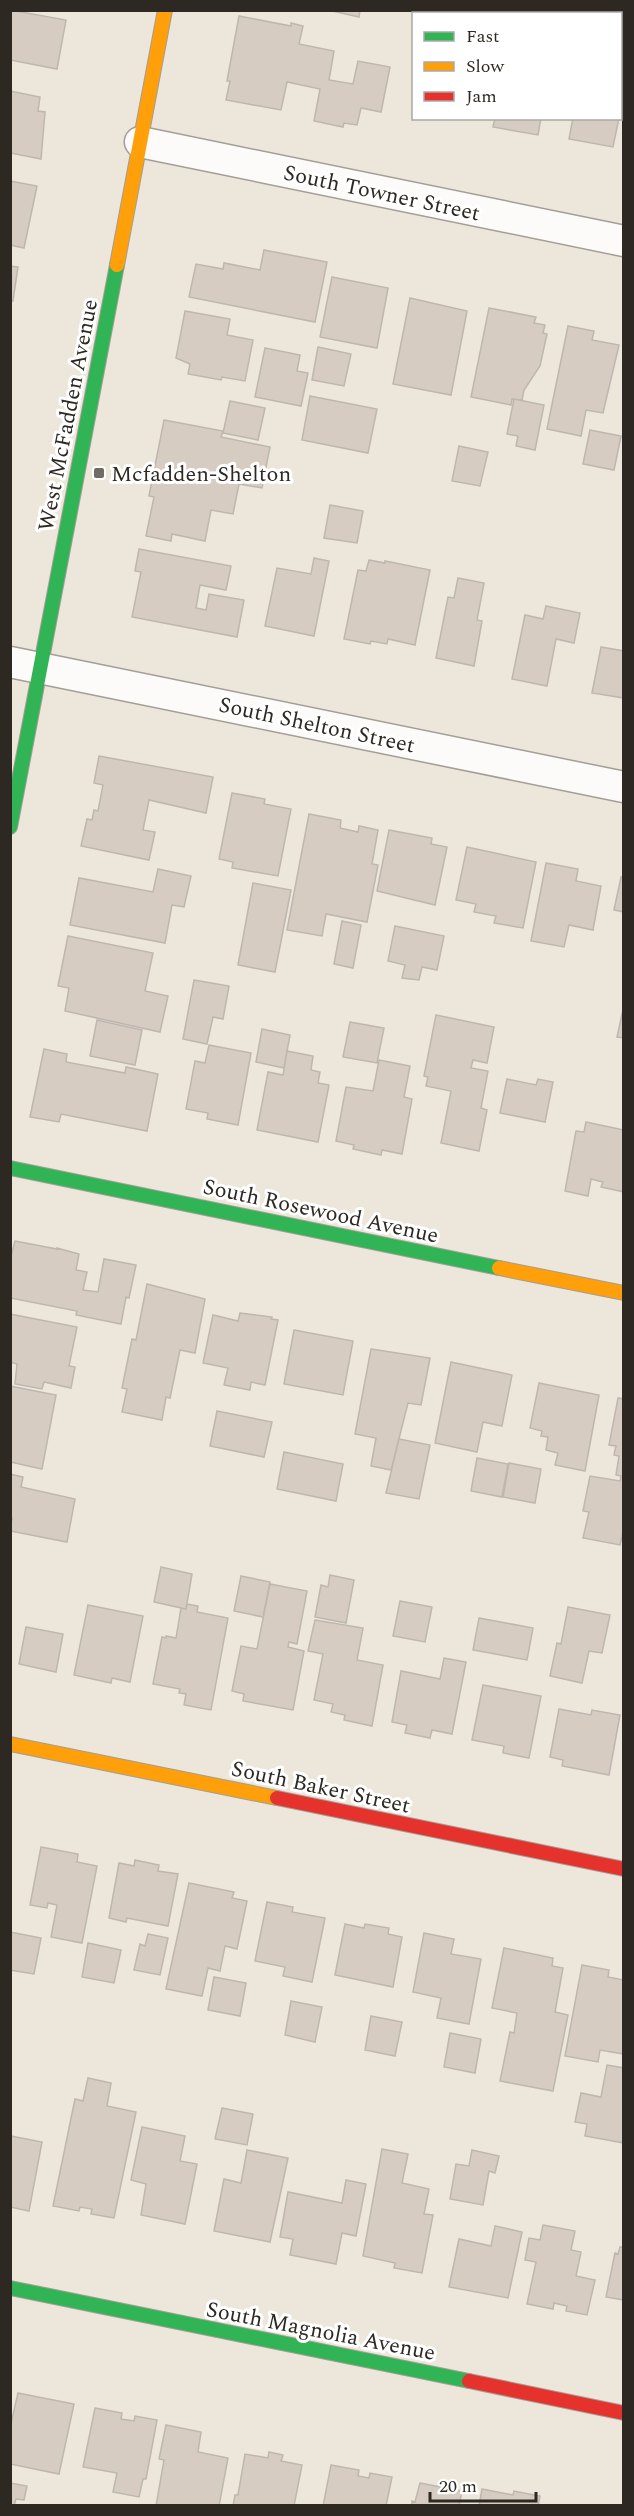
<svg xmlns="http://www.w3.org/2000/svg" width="634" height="2516" font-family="Spectral,serif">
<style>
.building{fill:#d7ccc1;stroke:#bdb7b0;stroke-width:1.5}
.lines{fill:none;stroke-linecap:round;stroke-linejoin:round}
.street-casing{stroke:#a39e96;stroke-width:33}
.fast-casing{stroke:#a39e96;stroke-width:16}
.slow-casing{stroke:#a39e96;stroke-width:16}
.jam-casing{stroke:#a39e96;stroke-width:16}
.street{stroke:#fcfbfa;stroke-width:30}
.fast{stroke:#30b455;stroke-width:14}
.slow{stroke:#ff9f0a;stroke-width:14}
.jam{stroke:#e5322d;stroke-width:14}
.poi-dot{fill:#706b63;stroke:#fff;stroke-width:2}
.labels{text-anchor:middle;stroke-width:6;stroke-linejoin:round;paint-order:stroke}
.street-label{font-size:22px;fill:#2d2922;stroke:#fff}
.poi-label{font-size:22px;fill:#2d2922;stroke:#fff;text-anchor:start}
</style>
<rect width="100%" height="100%" fill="#ece6db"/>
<!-- building -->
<path class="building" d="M10,10L66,20L57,69L10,60Z
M328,10H360L359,17Z
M496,10H528V14H496Z
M574,10H606V14H573Z
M239,16L291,26V23L303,26L299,44L334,51L329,80L353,84L358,61L390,67L381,112L361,108L357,125L344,123L343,127L314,121L320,89L287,82L281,110L226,100L230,81H227Z
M10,91L40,97L38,111L45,112L41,159L10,153Z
M495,118H541L538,135L493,127Z
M573,118H619L613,147L569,139Z
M10,181L37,186L24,248L10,245Z
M264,250L327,262L315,322L189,297L196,264L223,269L224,263L260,270Z
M10,266L18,267L13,301H10Z
M332,277L388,288L377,348L320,337Z
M410,298L467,311L451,395L393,384Z
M489,308L536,317L534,323L545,325L543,333L547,334L540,366L524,390L522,400L512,399L511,405L471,397Z
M185,311L230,319L227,335L253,340L245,381L222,377L221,380L188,374L190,364L176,358Z
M568,326L594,331L592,340L619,345L603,413L586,410L581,436L547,429Z
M318,347L351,354L344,386L312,380Z
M265,348L300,355L297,371L308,373L301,406L255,397Z
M310,396L377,409L368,453L302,440Z
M514,399L544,405L535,450L516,446L518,436L507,434Z
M230,401L265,408L258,440L223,433Z
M164,420L223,431L221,437L270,447L262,488L239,484L233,514L211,510L205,541L172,534L171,541L146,536L154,497L149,496Z
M590,430L621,436L614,470L583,464Z
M459,446L488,452L480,486L452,481Z
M330,505L363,511L357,543L324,538Z
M139,549L231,566L226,590L200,585L196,608L206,610L209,594L244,600L237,637L132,617L141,572L135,571Z
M314,558L329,561L314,636L265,626L277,568L311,574Z
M369,560L385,563V561L430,570L415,645L388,639L387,644L371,641L370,644L344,639L358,570L366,571Z
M458,578L484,583L477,620L482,621L474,666L436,658L448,597L454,598Z
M546,606L580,613L574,643L556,639L547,686L512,679L525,615L543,619Z
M601,647L624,651V698L592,693Z
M99,756L213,777L206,813L149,800L143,830L155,832L149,860L81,846L87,819L92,820L94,810L98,811L103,785L94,783Z
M232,793L265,799L264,804L291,809L278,876L232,868L233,862L219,859Z
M309,814L341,820L340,828L358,832L359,826L378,830L372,864L378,865L367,922L326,914L322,936L287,930Z
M389,830L432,838L431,844L447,847L435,905L377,891Z
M467,847L536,862L523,928L494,923L496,916L474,912L476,904L456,900Z
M546,863L578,869L576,881L601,886L593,930L569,925L564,947L531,941Z
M158,869L191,876L184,907L172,905L165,943L70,925L79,878L153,892Z
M621,877H624V912L614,910Z
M253,883L291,890L275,972L238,965Z
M342,921L361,925L353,968L334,964Z
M395,926L444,936L437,970L422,967L419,980L402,978L405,965L388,961Z
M68,936L153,953L145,991L168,996L160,1032L65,1011L69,988L58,986Z
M194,980L229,986L223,1019L213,1017L207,1044L183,1039Z
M624,1005V1038L617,1037Z
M436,1015L494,1027L487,1063L473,1060L471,1068L488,1071L481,1108L487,1110L479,1151L441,1143L451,1091L426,1086L428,1077L424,1076Z
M97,1020L142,1030L135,1065L90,1056Z
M350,1022L384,1028L377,1063L343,1057Z
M262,1029L290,1035L284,1068L256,1062Z
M209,1045L251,1053L238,1125L207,1119L208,1113L186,1109L195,1061L205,1063Z
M44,1049L67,1054L66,1062L125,1073L126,1067L158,1074L147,1131L61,1114L59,1122L30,1117Z
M287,1051L313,1056L311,1070L320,1072L318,1083L329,1085L318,1142L257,1130L268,1072L283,1075Z
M379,1060L410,1066L404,1097L412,1099L402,1154L382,1150L381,1155L353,1149L354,1145L336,1141L346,1087L373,1091Z
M507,1079L536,1085L538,1079L553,1082L545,1122L500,1113Z
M586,1122L624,1130V1192L601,1187L603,1182L591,1179L588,1196L565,1191L576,1131L584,1132Z
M15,1241L57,1249V1248L79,1254L76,1270L87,1272L83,1290L98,1292L104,1259L136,1265L129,1298L126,1297L121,1324L76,1315L77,1311L10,1298V1260Z
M147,1284L205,1299L195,1353L180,1350L170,1398L166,1397L162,1420L122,1412L127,1389L122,1388L132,1339L136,1340Z
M240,1313L272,1317L271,1319L278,1320L265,1385L251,1382L250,1390L224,1385L228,1368L203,1363L213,1315L238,1321Z
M10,1314L77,1327L69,1366L75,1367L71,1388L44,1382L42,1389L15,1384L17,1364L10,1362Z
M294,1330L353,1341L343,1395L284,1384Z
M371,1349L430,1358L421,1405L408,1403L391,1470L371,1466L376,1438L355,1434Z
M451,1362L512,1375L502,1426L483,1422L477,1452L435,1443Z
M539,1383L599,1395L585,1471L555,1465L558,1453L546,1450L548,1437L541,1436L542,1431L530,1428Z
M10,1386L56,1395L42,1469L10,1462Z
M618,1398L624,1399V1528L620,1545L583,1538L589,1512L583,1511L590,1476L620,1481L621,1476L616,1475L619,1456L614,1455L616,1446L609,1445Z
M217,1411L272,1422L264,1457L210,1446Z
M399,1439L430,1445L419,1499L386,1493Z
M284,1452L343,1464L336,1501L277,1489Z
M477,1458L508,1464L502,1497L471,1491Z
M509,1463L541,1469L535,1503L503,1497Z
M10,1474L23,1477L21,1487L75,1499L67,1542L10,1531L12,1518H10Z
M161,1567L192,1574L186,1609L154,1602Z
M330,1575L354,1580L346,1623L315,1617L321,1585L328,1587Z
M241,1576L270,1582L263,1617L234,1611Z
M270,1584L307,1591L297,1644L289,1642L288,1647L304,1651L293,1710L243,1701L244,1694L232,1691L241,1646L257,1649Z
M400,1601L432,1607L425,1642L393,1636Z
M187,1604L198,1606L197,1612L228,1618L211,1710L184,1705L186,1694L179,1693L180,1689L153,1684L162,1637L166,1638V1636L176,1638L181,1608L186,1609Z
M88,1605L143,1616L130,1682L112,1678L111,1683L74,1675Z
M568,1607L610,1615L602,1653L589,1651L582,1683L550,1676L557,1643L561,1644Z
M479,1618L533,1628L527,1660L473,1650Z
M315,1620L363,1628L357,1660L383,1665L372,1726L344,1720L345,1715L331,1712L333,1704L314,1700L323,1654L308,1651Z
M26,1627L63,1634L56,1672L19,1664Z
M444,1658L466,1662L452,1734L432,1730L430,1738L405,1733L407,1725L392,1722L401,1671L440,1679Z
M483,1685L541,1696L529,1758L503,1753L504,1746L472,1740Z
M559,1709L591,1715L592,1710L620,1715L609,1775L562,1766L563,1760L550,1757Z
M41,1847L78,1854L77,1862L97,1866L82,1943L51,1937L57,1905L48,1903L47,1908L30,1905Z
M135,1860L159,1865L158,1871L178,1874L168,1926L127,1918L126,1922L109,1918L119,1863L134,1866Z
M189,1883L234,1892L232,1898L247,1901L237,1949L225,1946L220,1971L208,1968L202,1996L166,1989Z
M267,1902L293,1907L292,1912L325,1918L312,1982L283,1976L285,1967L255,1961Z
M345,1924L364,1928L365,1924L389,1928L388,1934L402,1937L393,1987L335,1975Z
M10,1932L41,1938L34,1974L10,1970Z
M424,1933L454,1939L451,1954L481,1959L469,2024L437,2018L441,1998L413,1992Z
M148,1934L168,1938L160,1975L134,1970L140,1944L145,1946Z
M88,1943L121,1950L114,1983L82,1977Z
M504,1948L553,1958L552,1966L563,1968L555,2012L568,2015L553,2091L500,2081L510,2032L514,2033L517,2013L492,2008Z
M582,1965L609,1970L608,1977L624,1980V2054L600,2050L598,2062L565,2056Z
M214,1977L246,1983L240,2016L208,2010Z
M291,2001L322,2007L315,2042L285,2035Z
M371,2016L402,2022L395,2056L365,2050Z
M450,2033L481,2039L475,2073L444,2067Z
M607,2065L624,2068V2143L585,2136L587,2124L575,2122L581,2093L601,2097Z
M88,2078L111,2083L107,2106L136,2112L114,2218L91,2214L92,2209L80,2207L79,2211L53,2206L75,2099L83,2101Z
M222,2108L253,2114L247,2145L215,2139Z
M142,2127L185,2136L180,2161L197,2164L185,2224L141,2215L146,2184L131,2180Z
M11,2136L42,2142L29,2211L10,2207Z
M382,2149L408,2154L402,2183L429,2189L424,2214L433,2215L422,2273L394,2268L395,2263L363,2256Z
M247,2150L288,2158L270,2242L214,2231L224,2179L241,2183Z
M472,2150L499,2156L495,2173L489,2171L483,2205L450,2199L456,2164L469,2166Z
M346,2180L366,2184L356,2236L342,2233L336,2264L290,2255L293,2239L280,2237L288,2192L342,2203Z
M543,2225L575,2231L571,2250L581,2252L576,2276L595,2280L587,2315L566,2311L567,2306L554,2303L553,2309L527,2304L536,2262L525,2260L529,2238L540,2240Z
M495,2226L522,2232L508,2298L449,2287L459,2239L491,2246Z
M620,2247H624V2300L606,2297L615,2253L618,2254Z
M18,2393L74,2404L59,2474L10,2464V2428Z
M95,2408L122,2413L121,2419L134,2421L135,2416L157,2420L146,2479H143L139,2497L113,2492L117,2473L83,2467Z
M166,2425L201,2432L198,2452L228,2458L219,2506H156L164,2460L159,2459Z
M269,2452L283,2455L281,2461L302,2465L294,2506H233L235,2495H238L245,2454L268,2458Z
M331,2465L359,2470L358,2476L369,2478L370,2473L392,2477L386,2506H323Z
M10,2483L27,2486L24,2500L16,2499L14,2506H10Z
M420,2483L462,2491L459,2506H412V2501L415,2502Z
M482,2489L513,2495L514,2491L540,2496L538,2506H479Z"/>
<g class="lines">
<!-- street casing -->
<g class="street-casing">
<path id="street" d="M140,142L624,241
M10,662L624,787"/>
</g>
<!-- fast casing -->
<g class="fast-casing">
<path id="fast" d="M10,827L117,265
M10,1168L499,1268
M10,2288L469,2381"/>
</g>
<!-- slow casing -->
<g class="slow-casing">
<path id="slow" d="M117,265L165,10
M499,1268L624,1293
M10,1744L277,1798"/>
</g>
<!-- jam casing -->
<g class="jam-casing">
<path id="jam" d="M277,1798L624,1869
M469,2381L624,2413"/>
</g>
<!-- street -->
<use href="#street" class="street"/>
<!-- fast -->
<use href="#fast" class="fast"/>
<!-- slow -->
<use href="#slow" class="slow"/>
<!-- jam -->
<use href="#jam" class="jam"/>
</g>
<!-- markers -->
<rect class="poi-dot" x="93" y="467" width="12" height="12" rx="3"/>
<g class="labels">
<!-- street labels -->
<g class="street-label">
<text transform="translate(382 192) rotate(12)" y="8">South Towner Street</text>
<text transform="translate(67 415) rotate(-79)" y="8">West McFadden Avenue</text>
<text transform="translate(317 724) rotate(12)" y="8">South Shelton Street</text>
<text transform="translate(321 1210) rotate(12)" y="8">South Rosewood Avenue</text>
<text transform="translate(321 1786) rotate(12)" y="8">South Baker Street</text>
<text transform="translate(321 2330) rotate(11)" y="8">South Magnolia Avenue</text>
</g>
<!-- poi labels -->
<g class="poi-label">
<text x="111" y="481">Mcfadden-Shelton</text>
</g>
</g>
<!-- border -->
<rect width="634" height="2516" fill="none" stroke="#2d2922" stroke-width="24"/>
<!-- legend -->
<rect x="412" y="12" width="210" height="108" fill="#ffffff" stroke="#aba9a7" stroke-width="1.5"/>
<rect x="424" y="32" width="30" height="9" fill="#30b455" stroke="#aba9a7" stroke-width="1.5"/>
<text x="466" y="42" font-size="18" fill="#2d2922">Fast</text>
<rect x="424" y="62" width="30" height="9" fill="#ff9f0a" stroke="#aba9a7" stroke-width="1.5"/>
<text x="466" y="72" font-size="18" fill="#2d2922">Slow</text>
<rect x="424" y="92" width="30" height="9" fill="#e5322d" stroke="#aba9a7" stroke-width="1.5"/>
<text x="466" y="102" font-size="18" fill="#2d2922">Jam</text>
<!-- scale -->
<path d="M430 2492v9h106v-9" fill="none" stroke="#2d2922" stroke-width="3"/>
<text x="439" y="2492" font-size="18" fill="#2d2922" stroke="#ffffff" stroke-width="4.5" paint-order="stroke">20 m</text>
</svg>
